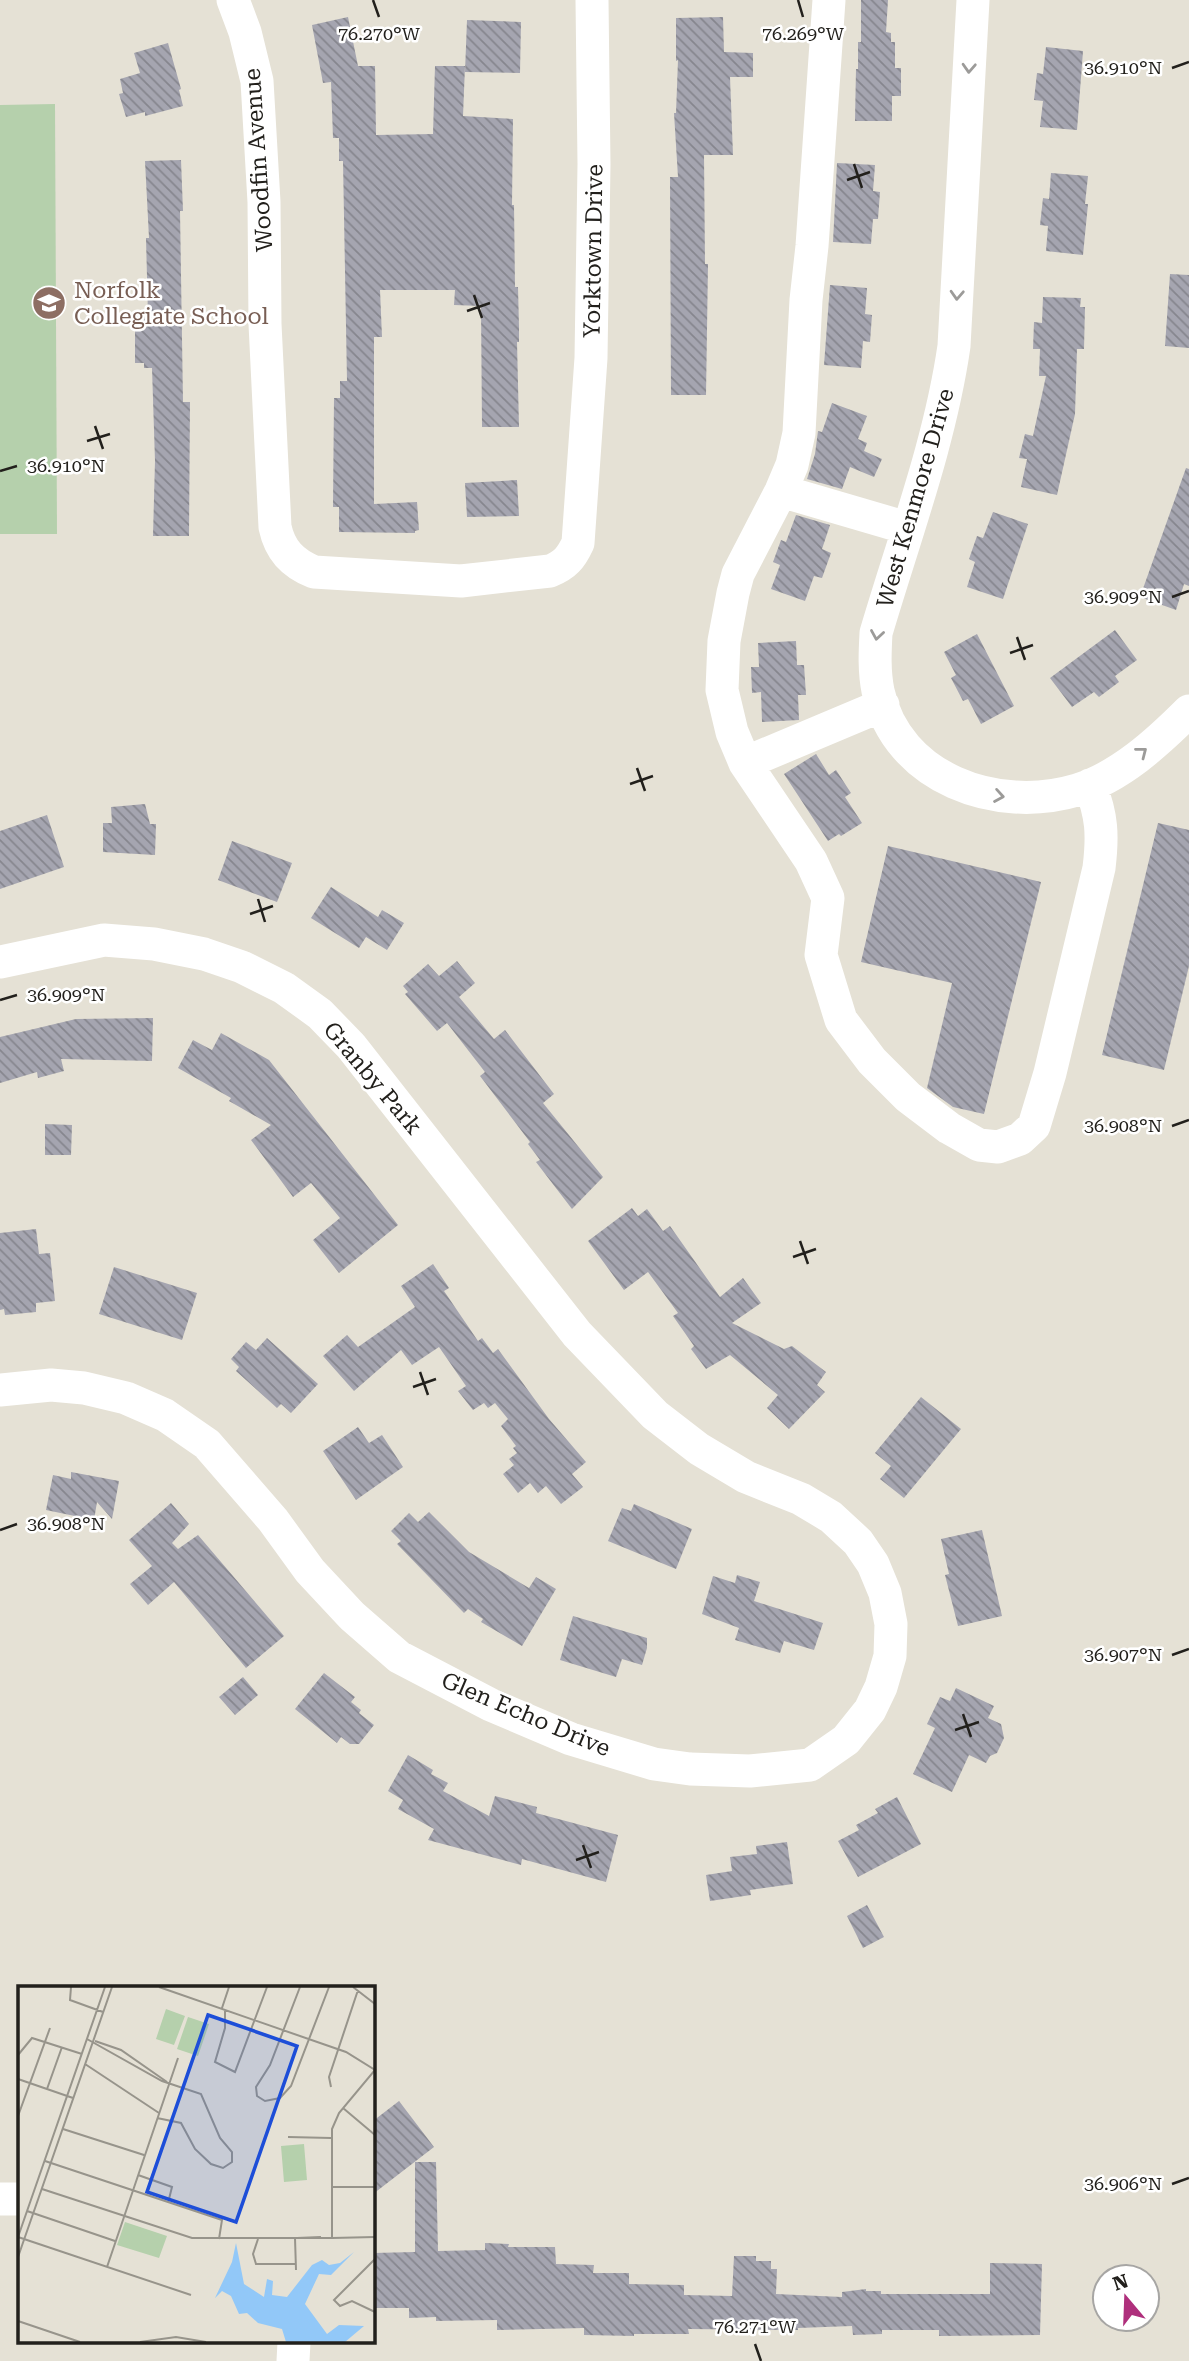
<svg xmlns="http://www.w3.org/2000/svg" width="1189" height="2361" font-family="'Roboto Serif',serif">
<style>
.garden{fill:#b5d0ac}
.building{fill:url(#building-back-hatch)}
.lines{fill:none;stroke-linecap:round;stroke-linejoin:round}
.minor{stroke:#fff;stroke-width:33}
.oneway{stroke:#9c9b99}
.ticks{fill:none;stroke:#22201c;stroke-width:2.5}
.labels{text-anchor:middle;stroke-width:5;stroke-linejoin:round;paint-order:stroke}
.street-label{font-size:23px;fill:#22201c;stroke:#fff}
.education-label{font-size:23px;fill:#785e54;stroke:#fff;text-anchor:start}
.inset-road{fill:none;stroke:#97948b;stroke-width:2}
.view{fill:#1d4ed8;fill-opacity:0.15;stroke:#1d4ed8;stroke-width:3.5}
.inset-edge{fill:none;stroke:#22201c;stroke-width:3.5}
.ticks-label{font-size:18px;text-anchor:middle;fill:#22201c;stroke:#fff;stroke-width:5;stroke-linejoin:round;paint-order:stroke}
</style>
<defs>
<pattern id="building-back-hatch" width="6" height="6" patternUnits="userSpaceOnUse" patternTransform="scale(1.75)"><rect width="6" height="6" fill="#a5a5b0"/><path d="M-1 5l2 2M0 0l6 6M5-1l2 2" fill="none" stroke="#86868e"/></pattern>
</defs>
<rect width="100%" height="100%" fill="#e5e1d5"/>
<!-- garden -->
<path class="garden" d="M55,104L57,534H0V105Z"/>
<!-- building -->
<path class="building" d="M861,0H888L886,32L891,33V42H895V68H901V96H892V121H855L856,69H858V42H861Z
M348,17L358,66H375L376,135L433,134L435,66H465L463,116L513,119L512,205H514L515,287H518L519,327V342H517L519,427H482L481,306L454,305L455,290H380L382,337H374V504L417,502L419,530L415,531V533L339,532V507H333L334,398H340V381H347L343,161H339V138H333L331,82L323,83L312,25Z
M723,17L724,52L753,53V77H730L733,155H704L705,264H708L706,395H671L670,177H678L674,113H676L678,60L676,61V18Z
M467,20L521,22L520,73L465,72Z
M168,43L181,89L179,90L183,106L145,116V112L126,117L119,94L123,93L120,79L140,73L134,53Z
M1046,47L1083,51L1077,130L1040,127L1043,101L1034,100L1037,73L1043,74Z
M181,160L183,211H180L183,402H190L189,536H153L155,461L152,368H144V363H135V316H148L146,238H149L145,161Z
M837,163L875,165L873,191L880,192L878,219H873L871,244L833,242Z
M1051,173L1088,176L1085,204H1088L1083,255L1046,251L1048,226L1040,225L1043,198L1049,199Z
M1170,274L1189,275V348L1165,346Z
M830,285L867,288L865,314L872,315L870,342L863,341L861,368L824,365Z
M1043,297L1081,298L1080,307H1085L1084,349H1077L1075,414L1057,495L1021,487L1027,459L1019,458L1025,434L1033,436L1046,376H1039L1040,349H1033L1034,322L1042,323Z
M832,403L867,416L858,439L867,443L864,451L882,459L874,477L850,467L842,489L807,479L815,454L818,431L822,432Z
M1186,468L1189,469V586L1184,584L1176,610L1140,597Z
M517,480L519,516L467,517L465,483Z
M993,512L1028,524L1003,599L967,587L975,562L969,559L977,536L983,538Z
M796,515L830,525L822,549L831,553L822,578L814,576L805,601L771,589L780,565L773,562L781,540L786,542Z
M1115,630L1137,660L1115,676L1119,682L1099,697L1094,692L1072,707L1050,678Z
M977,634L1014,706L981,724L968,699L963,701L951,678L956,675L944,652Z
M796,641L797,665H804L806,695H798L799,720L762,722L761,692L752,693L751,667H759L758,643Z
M816,754L829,775L836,770L851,793L845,797L862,823L841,836L839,834L828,841L784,774Z
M145,804L150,824H156L155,855L103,852V823H112L111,807Z
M47,815L64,867L0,889V831Z
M1158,823L1189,830V966L1164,1070L1102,1055Z
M232,841L292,863L277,902L218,880Z
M888,846L1041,882L984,1114L953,1107L927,1088L952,983L861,962Z
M331,887L378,917L382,910L404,923L387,950L366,937L359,948L311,918Z
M457,961L475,983L459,997L494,1039L505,1030L554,1094L543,1103L603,1177L572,1209L536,1162L540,1160L528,1144L530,1142L480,1076L485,1072L447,1023L437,1031L405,994L408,992L403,986L428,964L439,976Z
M153,1018L152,1061L61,1059L64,1071L38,1078L37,1072L0,1083V1037L76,1019Z
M221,1033L269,1060L398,1225L339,1273L313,1240L340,1218L311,1183L293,1197L251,1140L271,1125L229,1101L231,1098L178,1068L193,1040L212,1050Z
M45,1124L72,1125L71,1155H45Z
M632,1208L638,1216L647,1209L663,1231L670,1226L720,1297L743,1278L761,1303L732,1323L784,1349L792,1346L826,1372L817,1385L825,1392L789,1429L767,1408L778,1395L730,1355L706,1369L691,1349L694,1346L673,1316L678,1313L648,1272L624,1290L588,1241Z
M36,1229L39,1254L50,1253L55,1301L36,1303V1312L5,1315L4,1309L0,1310V1233Z
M433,1264L449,1288L444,1291L478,1341L482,1338L493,1353L498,1349L549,1419L586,1462L572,1474L583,1487L561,1504L546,1486L538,1493L530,1483L518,1493L503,1474L514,1465L509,1459L517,1453L513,1448L516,1446L501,1426L508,1419L495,1403L488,1408L484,1403L473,1410L458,1391L466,1386L439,1347L412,1365L401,1350L354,1391L323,1356L347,1335L358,1347L415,1307L401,1286Z
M114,1267L197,1293L182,1340L99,1314Z
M267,1338L318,1384L291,1413L281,1404L277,1408L236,1371L239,1367L231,1359L246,1342L256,1350Z
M921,1397L961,1429L904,1498L880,1479L891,1466L875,1453Z
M358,1427L369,1443L382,1435L403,1467L356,1500L323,1451Z
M71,1472L119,1481L112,1519L97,1502L94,1520L46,1510L53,1475L71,1479Z
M171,1503L189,1524L172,1543L178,1549L198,1535L284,1636L246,1668L174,1582L148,1605L130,1584L152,1566L129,1540Z
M634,1504L692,1529L676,1569L608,1541L622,1508L631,1511Z
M429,1512L469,1552L529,1588L536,1577L556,1589L522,1646L481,1622L483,1619L468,1609L464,1613L397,1544L401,1541L391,1531L409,1513L418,1522Z
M982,1530L1002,1616L958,1626L945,1575L949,1574L941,1539Z
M737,1575L760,1582L754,1601L823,1623L814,1650L784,1641L780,1653L735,1640L739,1628L702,1614L713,1576L735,1583Z
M573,1616L647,1638V1648L642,1665L622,1659L616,1677L560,1660Z
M324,1673L355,1697L351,1702L361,1710L359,1713L374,1725L359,1744H350L341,1737L337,1743L295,1709Z
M243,1677L258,1695L235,1715L219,1697Z
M956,1688L994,1706L988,1718L1001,1724L1004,1738L997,1753L990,1756L986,1763L969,1755L952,1792L913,1774L935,1728L927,1724L940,1697L950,1701Z
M408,1755L433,1770L431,1774L448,1783L443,1791L489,1816L495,1796L537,1807L536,1813L618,1835L606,1882L522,1859L521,1865L428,1840L434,1829L398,1809L403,1800L388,1791Z
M897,1797L921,1844L858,1877L838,1841L859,1830L856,1825L878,1813L875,1809Z
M787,1842L793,1884L750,1890L751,1895L710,1901L706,1875L732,1871L730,1857L757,1854L756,1846Z
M867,1905L884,1937L863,1948L847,1916Z
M399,2101L434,2147L373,2194V2121Z
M415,2162H436L438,2251L485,2250V2243L509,2244L508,2247H555L556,2264L594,2265L593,2273H629V2284L684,2285V2295L732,2296L734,2256H756V2261H771V2269H777L776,2294L842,2297V2292L866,2289V2291H881V2294H990V2263L1042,2264L1040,2335L939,2336V2330H882V2334L853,2335L852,2326L798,2328V2330L688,2329L689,2334H634V2336L584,2335V2328L497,2330V2320L436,2321V2317L409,2318V2308H373V2253L415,2252Z"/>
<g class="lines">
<!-- minor -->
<path class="minor" d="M233,0L245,32L257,81L264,202L265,324L275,527C280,550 292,563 314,572L461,581L550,571C565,565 571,558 578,543L591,358L594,164L592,0
M829,0L812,246L806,300L799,433L792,465L781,491L738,574L733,593L724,641L722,690L732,732L745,763L811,861L828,898L821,955L841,1020L872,1061L908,1097L949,1128L979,1145L998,1147L1020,1139L1034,1126L1050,1073L1099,868C1103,835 1102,816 1090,785
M973,0L954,346C940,443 904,538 876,633C875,652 874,671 878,691C897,779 997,814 1077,790C1120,777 1158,742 1189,711
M781,491L907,528
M745,763L883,705
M0,962L104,940L154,944L204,954L242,967L284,988L320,1014L351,1046L577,1334L655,1415L699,1449L746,1477L801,1499L831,1517L858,1542L873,1564L885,1593L891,1624L890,1656L881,1687L870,1710L846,1740L810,1765L750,1771L690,1769L654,1764L571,1739L491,1705L399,1657L352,1616L310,1571L273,1520L207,1444L165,1415L126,1398L84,1388L51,1385L0,1390
M0,2199H19
M293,2361L294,2342"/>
</g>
<!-- one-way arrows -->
<defs><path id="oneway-chevron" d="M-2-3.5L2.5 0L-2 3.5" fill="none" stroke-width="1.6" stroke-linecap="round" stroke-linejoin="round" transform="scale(1.75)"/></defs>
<g class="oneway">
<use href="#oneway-chevron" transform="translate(969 68) rotate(93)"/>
<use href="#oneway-chevron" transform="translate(957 295) rotate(93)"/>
<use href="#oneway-chevron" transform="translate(877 635) rotate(99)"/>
<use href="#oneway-chevron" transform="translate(1142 752) rotate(-38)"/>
<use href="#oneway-chevron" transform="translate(999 796) rotate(10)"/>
</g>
<!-- ticks -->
<path class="ticks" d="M373,0L379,17M798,0L803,17M1172,68L1189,62M854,164L862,188M847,180L870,172M474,295L482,318M467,311L490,303M95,426L103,449M87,441L110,434M0,471L17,466M1172,597L1189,591M1017,637L1025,660M1010,653L1033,645M637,768L645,791M630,784L653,776M258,899L265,922M250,914L273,906M0,1000L17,995M1172,1126L1189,1120M800,1241L808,1264M793,1257L816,1249M420,1372L428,1395M413,1387L436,1379M0,1530L17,1524M1172,1655L1189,1649M963,1714L971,1737M955,1730L979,1722M583,1845L591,1868M576,1860L599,1852M1172,2184L1189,2178M755,2344L761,2361"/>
<!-- icons -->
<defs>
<g id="school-disc" transform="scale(1.75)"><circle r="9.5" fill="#8d6e63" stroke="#fff"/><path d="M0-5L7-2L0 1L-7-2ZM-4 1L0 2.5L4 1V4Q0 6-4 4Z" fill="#fff"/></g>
</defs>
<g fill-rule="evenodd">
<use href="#school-disc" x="49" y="303"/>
</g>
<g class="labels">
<!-- street labels -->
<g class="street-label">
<text transform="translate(258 160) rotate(-94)" y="8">Woodfin Avenue</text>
<text transform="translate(593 251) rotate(-89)" y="8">Yorktown Drive</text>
<text transform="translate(915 498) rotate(-74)" y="8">West Kenmore Drive</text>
<text transform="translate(373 1078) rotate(50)" y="8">Granby Park</text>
<text transform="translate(526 1714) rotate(23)" y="8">Glen Echo Drive</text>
</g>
<!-- education labels -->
<g class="education-label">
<text x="74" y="298">Norfolk<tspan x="74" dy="26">Collegiate School</tspan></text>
</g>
</g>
<!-- overview -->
<g transform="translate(18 1986)">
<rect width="357" height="357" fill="#e5e1d5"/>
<path d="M148,23L167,30L156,59L138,53ZM170,31L191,38L180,70L159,63ZM286,158L289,194L266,196L263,160ZM107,236L149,250L141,272L99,259Z" fill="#b5d0ac"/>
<path d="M218,257L226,298L246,311L249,293L255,295L254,309L269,311L294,279L304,274L311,279L322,277L336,266L313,289L301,288L287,318L309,348L321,339L346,340L327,356H268L264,343L240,337L229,327L221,328L213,310L204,305L197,312L214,276Z" fill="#92c8f8"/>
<path class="inset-road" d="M53,1L52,14L85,26M141,1L328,66L357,84L321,127L314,143V252M282,1L252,79L238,101L239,110L247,115L262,112L273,100L311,1M335,1L357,18M204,22L211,1M207,24V42L197,76L217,86L249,1M69,53L144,95L183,108L202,152L214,166V176L205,182L193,178L177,163L163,137L139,132M77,55L103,64L149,96M0,69L14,52L64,68M67,78L141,127M0,93L55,112M313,101L311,91L340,4M29,103L44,61M325,122L357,149M0,130L32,42M45,143L126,169M270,151L313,152M27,175L204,234L201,253M120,189L154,201L150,217M313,201H357M24,203L174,252H314M9,225L97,255M0,251L173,309M0,251L87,1M277,252L278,284M279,252L303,251M314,252L357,251M240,253L235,268L238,278H278M0,271L94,1M357,273L316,314L322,320L334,315L357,326M89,281L160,72M0,335L62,356M122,356L158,351L188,356"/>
<path class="view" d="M190,29L279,60L218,236L129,206Z"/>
<rect width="357" height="357" class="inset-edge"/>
</g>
<g class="ticks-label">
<text x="379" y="40">76.270°W</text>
<text x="803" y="40">76.269°W</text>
<text x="1123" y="74">36.910°N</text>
<text x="66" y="472">36.910°N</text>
<text x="1123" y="603">36.909°N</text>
<text x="66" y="1001">36.909°N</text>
<text x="1123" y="1132">36.908°N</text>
<text x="66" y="1530">36.908°N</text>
<text x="1123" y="1661">36.907°N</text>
<text x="1123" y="2190">36.906°N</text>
<text x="755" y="2333">76.271°W</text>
</g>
<!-- north arrow -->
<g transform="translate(1126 2298) rotate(341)"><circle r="33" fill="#ffffff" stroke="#a7a6a4" stroke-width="2"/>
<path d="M0-5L12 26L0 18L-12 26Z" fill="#af2f7c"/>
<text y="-10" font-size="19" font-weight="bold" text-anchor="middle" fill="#22201c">N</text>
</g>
</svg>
